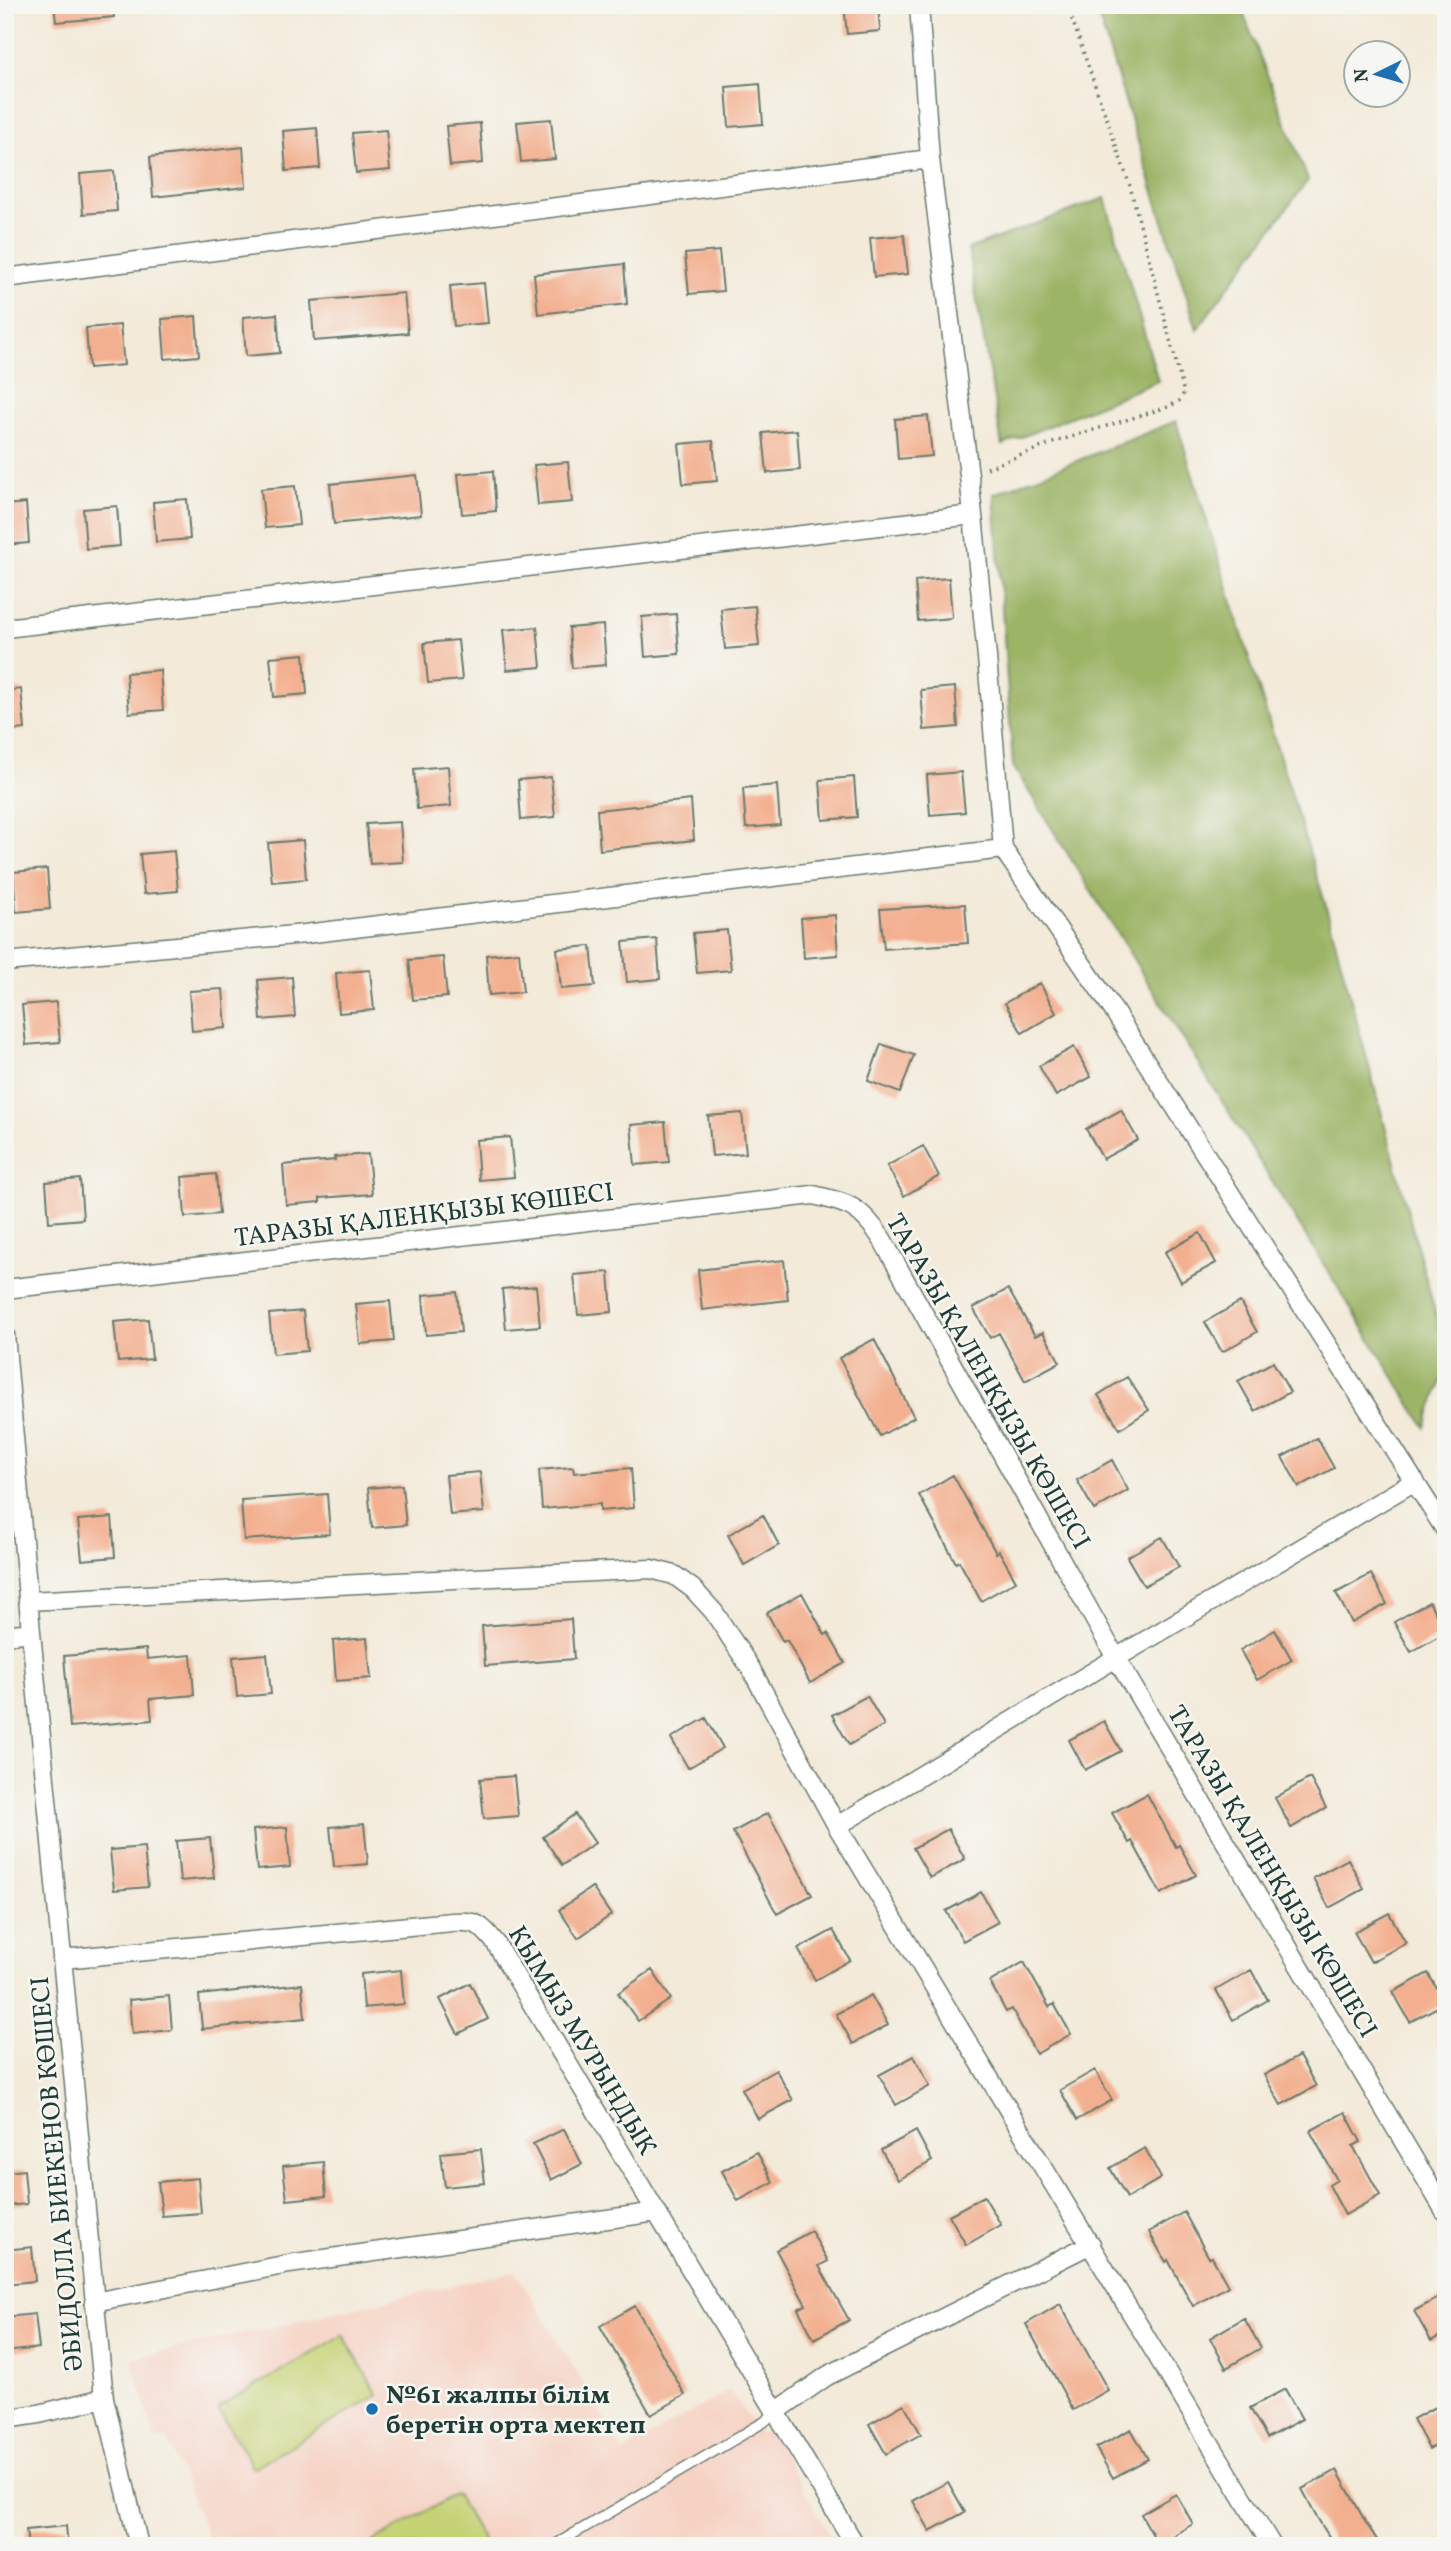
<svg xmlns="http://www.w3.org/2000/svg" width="1451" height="2551" font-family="Vollkorn,serif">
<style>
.built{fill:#f6d2c3}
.green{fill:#c5d274;stroke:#728854;stroke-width:2}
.forest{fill:#9cb466;stroke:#5e784d;stroke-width:2}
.building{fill:#f3b090}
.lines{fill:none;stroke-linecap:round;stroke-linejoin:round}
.lane-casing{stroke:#697a6e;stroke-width:12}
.street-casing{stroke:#697a6e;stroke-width:21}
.path{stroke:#697a6e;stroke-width:3.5;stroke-dasharray:2 5;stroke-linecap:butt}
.lane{stroke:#fff;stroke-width:9}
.street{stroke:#fff;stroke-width:18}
.poi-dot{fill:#1f6fb2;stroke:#f6f6f2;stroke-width:2.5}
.labels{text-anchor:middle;stroke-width:5;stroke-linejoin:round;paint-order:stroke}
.street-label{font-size:26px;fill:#1f3d34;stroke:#f6f6f2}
.poi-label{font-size:26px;font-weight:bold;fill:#1f3d34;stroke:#f6f6f2;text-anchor:start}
</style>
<rect width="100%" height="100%" fill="#f6f6f2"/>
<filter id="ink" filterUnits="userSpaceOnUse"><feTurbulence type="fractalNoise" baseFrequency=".0143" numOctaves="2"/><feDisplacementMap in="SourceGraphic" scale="14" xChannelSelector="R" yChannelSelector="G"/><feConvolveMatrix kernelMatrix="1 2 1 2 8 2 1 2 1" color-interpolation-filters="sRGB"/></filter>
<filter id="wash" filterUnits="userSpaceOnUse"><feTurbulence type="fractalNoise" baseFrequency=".00686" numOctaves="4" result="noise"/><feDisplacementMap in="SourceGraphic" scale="28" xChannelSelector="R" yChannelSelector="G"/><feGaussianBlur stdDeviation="1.57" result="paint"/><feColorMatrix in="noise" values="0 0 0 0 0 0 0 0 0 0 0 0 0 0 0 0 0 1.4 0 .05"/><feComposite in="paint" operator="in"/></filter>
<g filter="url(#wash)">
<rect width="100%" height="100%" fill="#f3ead9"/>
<!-- built -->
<path class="built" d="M516,2271L623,2451L730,2390L759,2433L769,2427L836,2546H211L168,2440H156L131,2359Z"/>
<!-- green -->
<path class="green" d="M343,2335L378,2395L253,2468L218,2408Z
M456,2494L486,2546H366Z"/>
<!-- forest -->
<path class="forest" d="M1095,5H1240L1308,180L1197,329Z
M1105,198L1158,381L1002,445L968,249Z
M1176,421L1325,903L1446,1353V1368L1425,1427L1013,766L994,494Z"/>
<g id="blocks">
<!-- building -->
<path class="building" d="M54,5H113L114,17L56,22Z
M844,5H878L880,31L847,34Z
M760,84L763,124L729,127L726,87Z
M551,119L555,159L521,162L517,122Z
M480,123L483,163L450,166L446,126Z
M317,128L320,168L286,171L283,131Z
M386,130L390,170L356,173L352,133Z
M243,147L246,187L153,197L150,157Z
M114,171L117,211L83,214L80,174Z
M904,235L908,274L874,277L870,238Z
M719,251L723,291L689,294L685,254Z
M624,264L627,304L538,314L534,274Z
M484,283L488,323L454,326L450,286Z
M404,293L408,333L314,341L311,301Z
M277,314L280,353L246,356L243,317Z
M196,316L199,356L165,359L162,319Z
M120,325L124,365L89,368L86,328Z
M928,416L932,456L898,459L895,419Z
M797,430L800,470L767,473L763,433Z
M713,441L717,481L683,484L679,444Z
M568,462L572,502L538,505L534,465Z
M493,471L496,511L462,514L458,474Z
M417,475L421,515L334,524L330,484Z
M295,486L299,525L265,528L261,489Z
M187,499L190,539L156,542L153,502Z
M26,503L29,543L5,545V505Z
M117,506L120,546L86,549L83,509Z
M949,578L952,618L918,621L915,581Z
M755,606L759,646L725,649L721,609Z
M676,614L679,654L645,657L642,617Z
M603,625L606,665L572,668L569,628Z
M537,627L541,667L507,670L503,630Z
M458,640L462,680L428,683L424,643Z
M304,654L307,694L274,697L270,657Z
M160,670L163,710L129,713L126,673Z
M955,687L958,727L924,730L921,690Z
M21,689L25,729L5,731V691Z
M448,766L451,806L417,809L414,769Z
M961,772L965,812L930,815L927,775Z
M551,777L555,817L521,820L518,780Z
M854,777L857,817L823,820L820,780Z
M777,785L780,825L746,828L743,788Z
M691,800L694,840L600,850L597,810Z
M400,822L403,862L370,864L366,824Z
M303,840L306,879L272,882L268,843Z
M174,851L178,891L144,894L140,854Z
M47,869L50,909L16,912L13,872Z
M965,904L968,943L884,949L880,909Z
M835,915L838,955L804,958L801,918Z
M727,930L731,970L697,973L693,933Z
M657,939L660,979L627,982L623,942Z
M591,946L595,986L561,989L557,949Z
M519,952L523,992L489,995L486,955Z
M443,957L447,997L413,1000L409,960Z
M370,970L374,1010L339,1013L336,973Z
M292,977L295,1017L261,1020L258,980Z
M1040,983L1056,1013L1022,1033L1005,1003Z
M223,989L226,1028L192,1031L189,991Z
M56,1002L60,1042L26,1045L22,1005Z
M881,1044L914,1055L900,1093L868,1081Z
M1074,1047L1091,1077L1056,1096L1039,1066Z
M1121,1110L1138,1140L1103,1159L1086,1129Z
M742,1113L746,1153L712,1156L708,1116Z
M665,1122L669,1162L635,1165L631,1125Z
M510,1137L514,1177L479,1180L476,1140Z
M923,1146L939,1176L904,1196L887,1166Z
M368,1154L372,1194L320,1198V1202L286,1205L283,1165L335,1160L334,1157Z
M216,1174L219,1214L185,1217L182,1177Z
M80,1179L83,1219L49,1222L46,1182Z
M1200,1233L1216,1263L1181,1282L1165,1252Z
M784,1260L788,1300L702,1310L698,1270Z
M609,1272L612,1312L578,1315L574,1275Z
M536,1286L540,1326L506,1329L502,1289Z
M1008,1289L1035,1336L1043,1332L1060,1362L1025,1381L999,1333L990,1338L973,1308Z
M457,1292L461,1332L426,1335L423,1295Z
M390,1301L394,1341L360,1344L356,1304Z
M1240,1302L1257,1332L1222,1352L1205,1322Z
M303,1311L307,1351L273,1354L269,1314Z
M148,1319L152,1359L118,1362L114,1322Z
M874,1339L914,1417L880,1436L839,1358Z
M1273,1362L1290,1392L1255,1411L1238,1381Z
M1127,1377L1149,1410L1120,1429L1098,1395Z
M1317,1438L1334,1468L1299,1487L1282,1457Z
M1112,1460L1128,1490L1094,1510L1077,1480Z
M573,1467L574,1473L631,1468L634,1508L600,1511V1504L542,1509L539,1470Z
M480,1472L484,1512L450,1515L446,1475Z
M953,1475L996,1553L999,1551L1016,1581L981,1601L959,1561L956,1563L919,1495Z
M402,1485L406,1525L372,1528L368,1488Z
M327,1494L330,1534L244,1540L241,1500Z
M763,1515L779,1545L744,1565L728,1535Z
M112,1517L115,1557L82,1560L78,1520Z
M1162,1537L1179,1567L1144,1586L1127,1557Z
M1371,1574L1387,1604L1352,1623L1336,1593Z
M802,1593L825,1635L828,1633L845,1663L810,1683L787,1640L783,1642L767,1613Z
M1429,1602L1446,1632L1411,1652L1394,1622Z
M571,1619L574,1659L485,1666L482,1626Z
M1275,1630L1292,1660L1257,1680L1240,1650Z
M367,1638L371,1678L336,1681L333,1641Z
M146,1649L147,1659L191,1655L194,1695L150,1699L152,1720L70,1727L64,1656Z
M267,1654L271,1694L237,1697L233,1657Z
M867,1696L884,1725L849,1745L832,1715Z
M706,1718L723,1748L688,1768L671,1738Z
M1104,1721L1121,1751L1085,1770L1069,1740Z
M514,1776L518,1816L484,1819L480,1779Z
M1310,1778L1326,1808L1291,1828L1275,1798Z
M1147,1794L1176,1847L1179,1845L1196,1875L1161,1894L1132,1841L1129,1843L1112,1813Z
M768,1813L812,1895L777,1914L733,1832Z
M575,1814L595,1843L562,1865L543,1837Z
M364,1824L368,1864L334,1867L330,1827Z
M287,1827L290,1867L257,1870L253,1830Z
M948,1829L965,1859L930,1878L913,1848Z
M210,1838L214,1878L180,1881L176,1841Z
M144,1847L148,1887L114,1890L110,1850Z
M1348,1859L1364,1889L1329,1908L1313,1878Z
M592,1887L611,1915L578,1938L559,1910Z
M981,1892L998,1922L963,1941L946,1911Z
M1389,1913L1406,1943L1371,1962L1354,1932Z
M833,1930L850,1960L815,1980L798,1949Z
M1024,1962L1049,2007L1054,2004L1071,2034L1036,2054L1012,2009L1006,2012L990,1982Z
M401,1970L404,2004L364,2008L361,1974Z
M652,1970L671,1999L638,2021L618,1993Z
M1251,1970L1268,2000L1233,2020L1216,1990Z
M1428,1973L1445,2003L1410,2022L1393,1992Z
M470,1983L488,2019L458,2034L440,1999Z
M302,1984L305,2018L202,2029L199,1995Z
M871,1995L888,2025L853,2044L836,2014Z
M169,1996L172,2030L132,2034L129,2000Z
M914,2056L930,2086L896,2105L879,2075Z
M1299,2056L1316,2086L1281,2105L1264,2075Z
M776,2070L793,2100L758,2119L742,2089Z
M1095,2070L1112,2100L1077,2120L1060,2090Z
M1345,2112L1361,2142L1353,2146L1380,2195L1345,2215L1329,2185L1337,2180L1310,2131Z
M564,2129L582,2164L551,2180L533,2144Z
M916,2131L932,2161L898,2180L881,2150Z
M1145,2148L1161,2178L1127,2198L1110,2168Z
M481,2149L485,2183L445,2187L441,2153Z
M757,2152L773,2182L738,2201L722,2171Z
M323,2162L326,2196L287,2200L283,2166Z
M24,2170L27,2204L5,2206V2172Z
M198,2178L201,2213L162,2216L158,2182Z
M984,2196L1001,2225L966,2245L949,2215Z
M1184,2212L1209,2258L1212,2257L1228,2286L1193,2306L1168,2260L1166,2262L1149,2232Z
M811,2231L828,2261L819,2266L849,2320L814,2339L798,2309L806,2305L776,2250Z
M32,2247L35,2281L5,2284V2250Z
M1446,2294V2333L1431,2341L1414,2311Z
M1060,2304L1108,2390L1073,2410L1026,2324Z
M635,2306L685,2395L651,2415L600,2326Z
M35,2314L39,2348L5,2352V2317Z
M1244,2318L1261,2348L1226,2368L1210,2338Z
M1285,2389L1302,2419L1267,2438L1250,2408Z
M1446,2401V2440L1429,2449L1413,2419Z
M904,2404L921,2434L886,2454L869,2424Z
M1131,2429L1148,2459L1113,2478L1096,2448Z
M1337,2470L1366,2523L1381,2546H1335L1318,2519L1302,2489Z
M948,2482L965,2512L930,2531L913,2501Z
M1176,2494L1193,2524L1158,2544L1141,2514Z
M66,2526L68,2546H28L26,2530Z"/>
</g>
</g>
<g filter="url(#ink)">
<use href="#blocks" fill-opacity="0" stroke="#697a6e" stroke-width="2"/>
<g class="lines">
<!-- lane casing -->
<g class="lane-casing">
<path id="lane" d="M553,2546L764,2422L776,2412"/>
</g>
<!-- street casing -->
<g class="street-casing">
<path id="street" d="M919,5L930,159L969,475L987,657L1003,849L1108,1002L1446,1531
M5,278L930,159
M5,628L973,515
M5,962L305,934L1003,849
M5,1289L813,1195C849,1203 861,1207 882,1239L1116,1658L1446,2213
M5,1334L31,1632L104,2398L139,2546
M28,1601L651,1569L674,1575L693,1589L714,1612L751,1669L837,1826L1272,2546
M5,1635L31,1632
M837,1826L1116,1658L1415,1481
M62,1959L452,1922C477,1921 479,1923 495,1942L856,2546
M94,2302L289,2264L657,2212
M777,2411L827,2376L1091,2244
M5,2419L39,2414L104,2398"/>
</g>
<!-- path -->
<path class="path" d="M987,468L1058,441L1168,407L1179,401L1184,393L1130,186L1067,5"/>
<!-- lane -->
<use href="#lane" class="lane"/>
<!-- street -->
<use href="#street" class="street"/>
</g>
</g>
<!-- markers -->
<circle class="poi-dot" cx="372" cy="2409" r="7"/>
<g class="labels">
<!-- street labels -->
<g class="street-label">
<text transform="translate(424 1214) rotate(-7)" y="9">ТАРАЗЫ ҚАЛЕНҚЫЗЫ КӨШЕСІ</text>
<text transform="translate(989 1381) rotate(60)" y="9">ТАРАЗЫ ҚАЛЕНҚЫЗЫ КӨШЕСІ</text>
<text transform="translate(1273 1871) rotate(59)" y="9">ТАРАЗЫ ҚАЛЕНҚЫЗЫ КӨШЕСІ</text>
<text transform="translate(583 2040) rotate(59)" y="9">КЫМЫЗ МУРЫНДЫК</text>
<text transform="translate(56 2174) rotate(-95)" y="9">ӘБИДОЛЛА БИЕКЕНОВ КӨШЕСІ</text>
</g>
<!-- poi labels -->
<g class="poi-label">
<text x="386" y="2403">№61 жалпы білім<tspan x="386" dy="30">беретін орта мектеп</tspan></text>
</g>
</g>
<!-- margin -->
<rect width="1451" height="2551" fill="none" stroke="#f6f6f2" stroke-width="28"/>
<!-- north arrow -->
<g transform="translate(1377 74) rotate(265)"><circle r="33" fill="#f6f6f2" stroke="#a0aca6" stroke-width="2"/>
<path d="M0-5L12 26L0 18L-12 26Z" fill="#1f6fb2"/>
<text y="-10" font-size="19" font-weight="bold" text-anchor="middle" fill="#1f3d34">N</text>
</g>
</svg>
